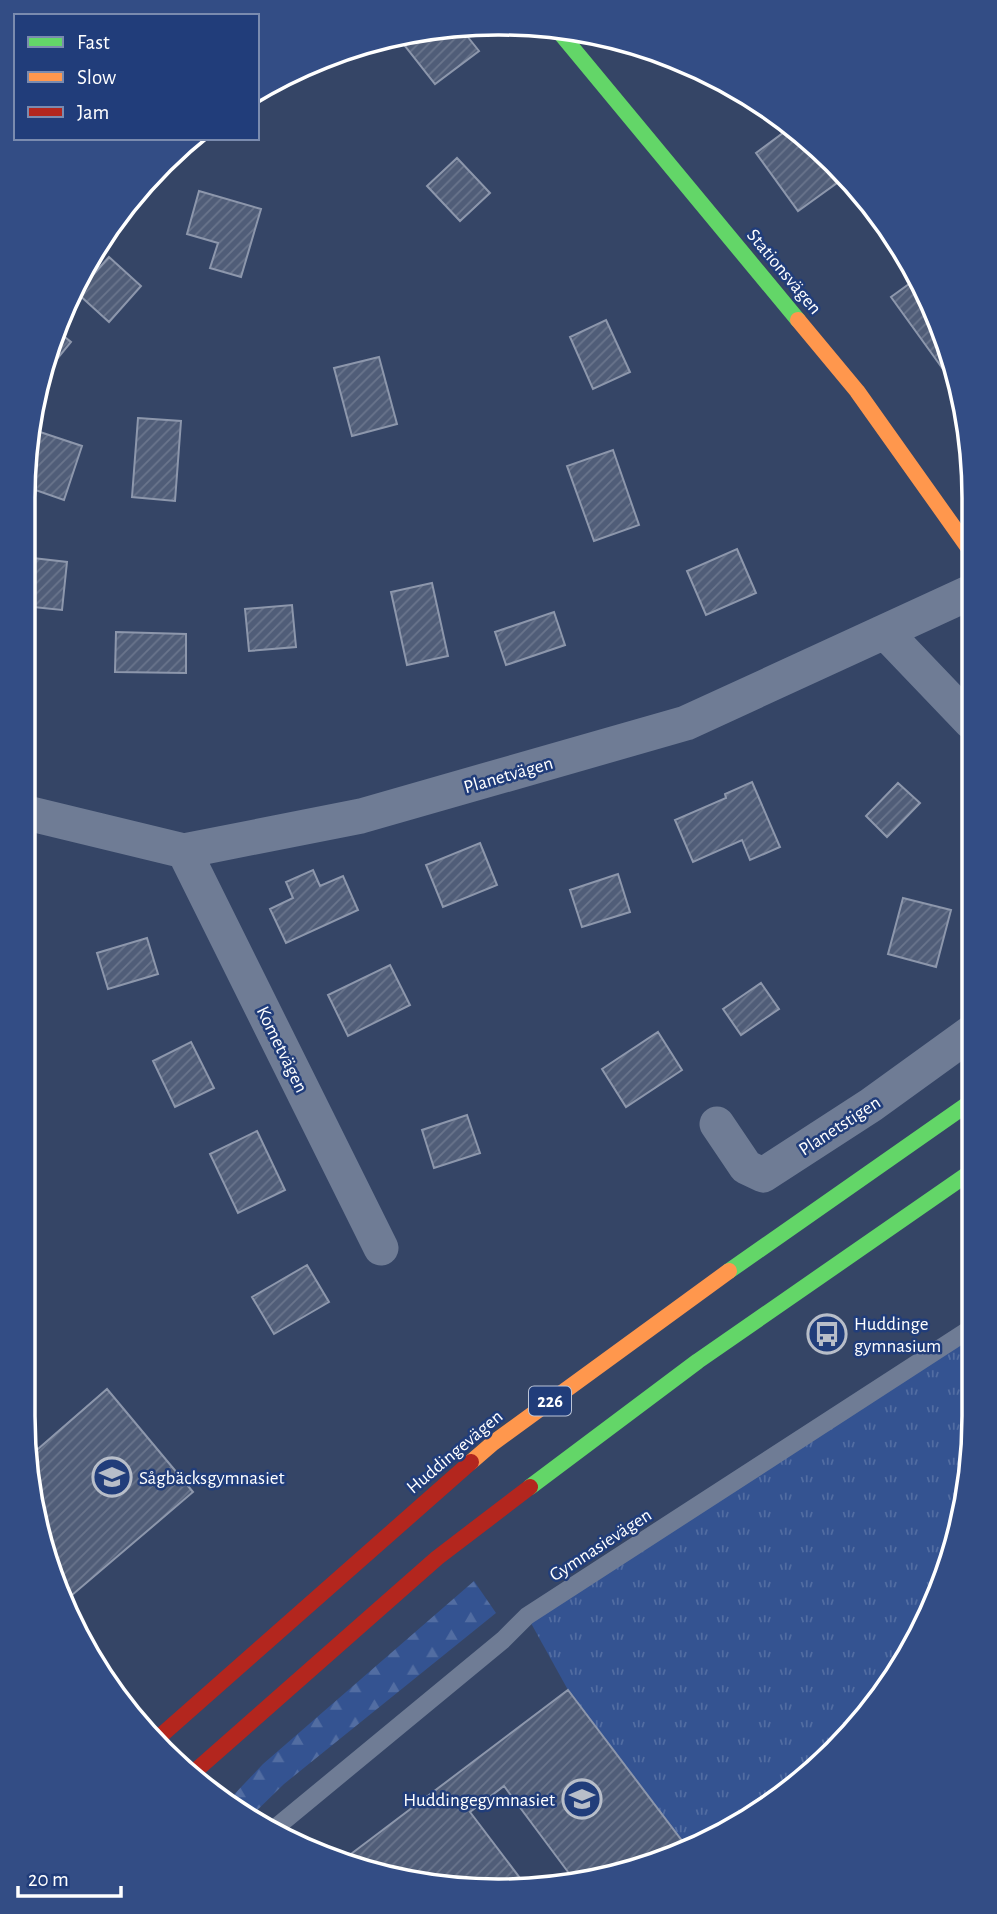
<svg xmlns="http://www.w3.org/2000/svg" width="997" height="1914" font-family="'Alegreya Sans',sans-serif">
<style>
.forest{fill:url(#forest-firs)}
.park{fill:url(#park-tufts)}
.building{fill:url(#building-hatch);stroke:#8d97ac;stroke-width:2}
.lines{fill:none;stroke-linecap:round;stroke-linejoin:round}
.lane{stroke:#6f7c95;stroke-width:18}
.street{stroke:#6f7c95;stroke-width:35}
.fast{stroke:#63d668;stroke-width:16}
.slow{stroke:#ff974d;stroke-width:16}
.jam{stroke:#b3261e;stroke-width:16}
.labels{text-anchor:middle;stroke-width:5;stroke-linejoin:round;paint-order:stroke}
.shield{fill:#213d7a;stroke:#bcc5d7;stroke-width:2}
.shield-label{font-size:18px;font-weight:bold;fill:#fff}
.street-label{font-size:19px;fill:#fff;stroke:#213d7a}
.poi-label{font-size:19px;fill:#fff;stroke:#213d7a;text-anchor:start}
.rim{fill:none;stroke:#fff;stroke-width:3.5}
</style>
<defs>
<pattern id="forest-firs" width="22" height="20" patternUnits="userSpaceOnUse" patternTransform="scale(1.75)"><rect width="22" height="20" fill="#345391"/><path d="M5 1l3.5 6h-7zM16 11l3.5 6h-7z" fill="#526da2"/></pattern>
<pattern id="park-tufts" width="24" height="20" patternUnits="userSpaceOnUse" patternTransform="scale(1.75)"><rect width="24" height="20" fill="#345391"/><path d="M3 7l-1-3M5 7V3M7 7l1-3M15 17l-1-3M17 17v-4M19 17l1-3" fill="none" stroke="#526da2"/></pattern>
<pattern id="building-hatch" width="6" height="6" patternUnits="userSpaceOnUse" patternTransform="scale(1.75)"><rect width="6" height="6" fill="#505d78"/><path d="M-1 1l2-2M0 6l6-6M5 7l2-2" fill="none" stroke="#6a758c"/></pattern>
</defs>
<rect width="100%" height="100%" fill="#354566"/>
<!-- forest -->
<path class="forest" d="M474,1581L496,1613L284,1784L249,1818L235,1811L226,1803L263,1764Z"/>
<!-- park -->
<path class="park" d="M973,1327V1446L958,1538L925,1626L876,1705L812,1773L689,1850L568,1690L527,1616Z"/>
<!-- building -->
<path class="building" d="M459,26L479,51L435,84L398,37L437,27Z
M791,127L801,133L837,183L798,211L756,153Z
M457,158L490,193L460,221L427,186Z
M199,191L261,209L241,277L210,268L218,243L187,234Z
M109,257L141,286L109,322L77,293Z
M916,279L938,316L958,390L891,297Z
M606,320L630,372L593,389L570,337Z
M56,330L71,342L48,370L43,366Z
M379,357L397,424L352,436L334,368Z
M138,418L181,421L175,501L132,497Z
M40,432L82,446L64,500L24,486V480Z
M613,450L639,525L594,541L567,466Z
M737,549L756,593L706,615L687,571Z
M24,557L67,562L62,610L24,606Z
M432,583L448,656L407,665L391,592Z
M292,605L296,647L249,651L245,609Z
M554,612L565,645L506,665L495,632Z
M116,632L186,634V673L115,672Z
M752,782L780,847L750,860L742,840L693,862L675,820L726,798L725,794Z
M898,783L920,803L887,837L866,816Z
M480,843L497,885L443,907L426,865Z
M313,870L320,886L343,876L358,910L286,943L270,909L293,898L286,882Z
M618,874L630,912L582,927L570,890Z
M903,898L951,910L936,967L888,954Z
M147,938L158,974L108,989L97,953Z
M390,965L410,1005L348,1036L328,995Z
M761,983L779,1009L741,1035L723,1009Z
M658,1032L682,1070L626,1107L602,1069Z
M191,1042L214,1088L175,1107L153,1061Z
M467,1115L480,1153L434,1168L422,1130Z
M257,1131L285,1190L238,1213L210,1154Z
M307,1265L329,1302L274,1334L252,1297Z
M107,1389L193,1492L65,1601L48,1569L33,1480L39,1475L31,1467L30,1456Z
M568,1690L689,1850L681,1855L574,1880L504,1786L470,1812L529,1890L376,1875L343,1860Z"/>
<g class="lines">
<!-- lane -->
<path class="lane" d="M274,1829L503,1640L527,1616L973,1327"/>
<!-- street -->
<path class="street" d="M885,632L971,722
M23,812L184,851L361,816L686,723L971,592
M184,851L381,1248
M717,1124L746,1167L763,1175L871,1105L972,1032"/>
<!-- fast -->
<path class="fast" d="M556,28L798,320
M729,1271L972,1101
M530,1487L698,1361L972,1171"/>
<!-- slow -->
<path class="slow" d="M798,320L857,391L970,550
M471,1462L493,1443L729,1271"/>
<!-- jam -->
<path class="jam" d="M157,1739L471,1462
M193,1773L437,1558L530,1487"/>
</g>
<!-- icons -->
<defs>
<g id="bus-ring" transform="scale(2.0125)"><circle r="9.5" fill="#213d7a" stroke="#b8bec9" stroke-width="1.5"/><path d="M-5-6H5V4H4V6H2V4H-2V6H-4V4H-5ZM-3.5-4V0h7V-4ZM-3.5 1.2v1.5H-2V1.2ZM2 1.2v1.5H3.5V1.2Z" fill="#b8bec9"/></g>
<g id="school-ring" transform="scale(2.0125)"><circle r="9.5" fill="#213d7a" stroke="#b8bec9" stroke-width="1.5"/><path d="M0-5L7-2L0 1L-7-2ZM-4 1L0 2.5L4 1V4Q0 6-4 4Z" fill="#b8bec9"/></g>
<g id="university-ring" transform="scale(2.0125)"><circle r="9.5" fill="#213d7a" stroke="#b8bec9" stroke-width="1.5"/><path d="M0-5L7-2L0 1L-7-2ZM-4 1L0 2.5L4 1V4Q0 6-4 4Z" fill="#b8bec9"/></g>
</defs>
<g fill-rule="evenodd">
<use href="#bus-ring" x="827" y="1334"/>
<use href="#school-ring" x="112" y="1477"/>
<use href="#university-ring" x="582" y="1799"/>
</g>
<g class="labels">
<!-- shield labels -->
<rect class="shield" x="529" y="1386.5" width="42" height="29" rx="5"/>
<g class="shield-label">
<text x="550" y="1407">226</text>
</g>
<!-- street labels -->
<g class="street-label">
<text transform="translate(785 271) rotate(50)" y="7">Stationsvägen</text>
<text transform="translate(508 774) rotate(-16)" y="7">Planetvägen</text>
<text transform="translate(283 1049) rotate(64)" y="7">Kometvägen</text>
<text transform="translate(839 1125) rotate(-33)" y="7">Planetstigen</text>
<text transform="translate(454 1451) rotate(-40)" y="7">Huddingevägen</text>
<text transform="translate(600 1544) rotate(-33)" y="7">Gymnasievägen</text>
</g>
<!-- poi labels -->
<g class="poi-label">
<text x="854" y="1330">Huddinge<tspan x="854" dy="22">gymnasium</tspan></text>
<text x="139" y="1484">Sågbäcksgymnasiet</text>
<text x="555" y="1806" text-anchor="end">Huddingegymnasiet</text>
</g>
</g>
<!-- crop -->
<path d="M0 0H997V1914H0ZM498 35H499A463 463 0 0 1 962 498V1416A463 463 0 0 1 499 1879H498A463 463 0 0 1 35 1416V498A463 463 0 0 1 498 35Z" fill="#334d85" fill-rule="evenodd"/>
<path class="rim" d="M498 35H499A463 463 0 0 1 962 498V1416A463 463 0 0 1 499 1879H498A463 463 0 0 1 35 1416V498A463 463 0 0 1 498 35Z"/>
<!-- legend -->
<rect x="14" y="14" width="245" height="126" fill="#213d7a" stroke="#7a8baf" stroke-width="2"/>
<rect x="28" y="37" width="35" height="10" fill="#63d668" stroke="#7a8baf" stroke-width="2"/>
<text x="77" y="49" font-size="21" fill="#ffffff">Fast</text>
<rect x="28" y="72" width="35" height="10" fill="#ff974d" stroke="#7a8baf" stroke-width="2"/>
<text x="77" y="84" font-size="21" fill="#ffffff">Slow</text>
<rect x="28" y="107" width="35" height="10" fill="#b3261e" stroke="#7a8baf" stroke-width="2"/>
<text x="77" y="119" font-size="21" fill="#ffffff">Jam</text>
<!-- scale -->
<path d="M18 1886v10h103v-10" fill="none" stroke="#ffffff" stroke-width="3.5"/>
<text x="28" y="1886" font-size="21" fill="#ffffff" stroke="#213d7a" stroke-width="5" paint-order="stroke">20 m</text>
</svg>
